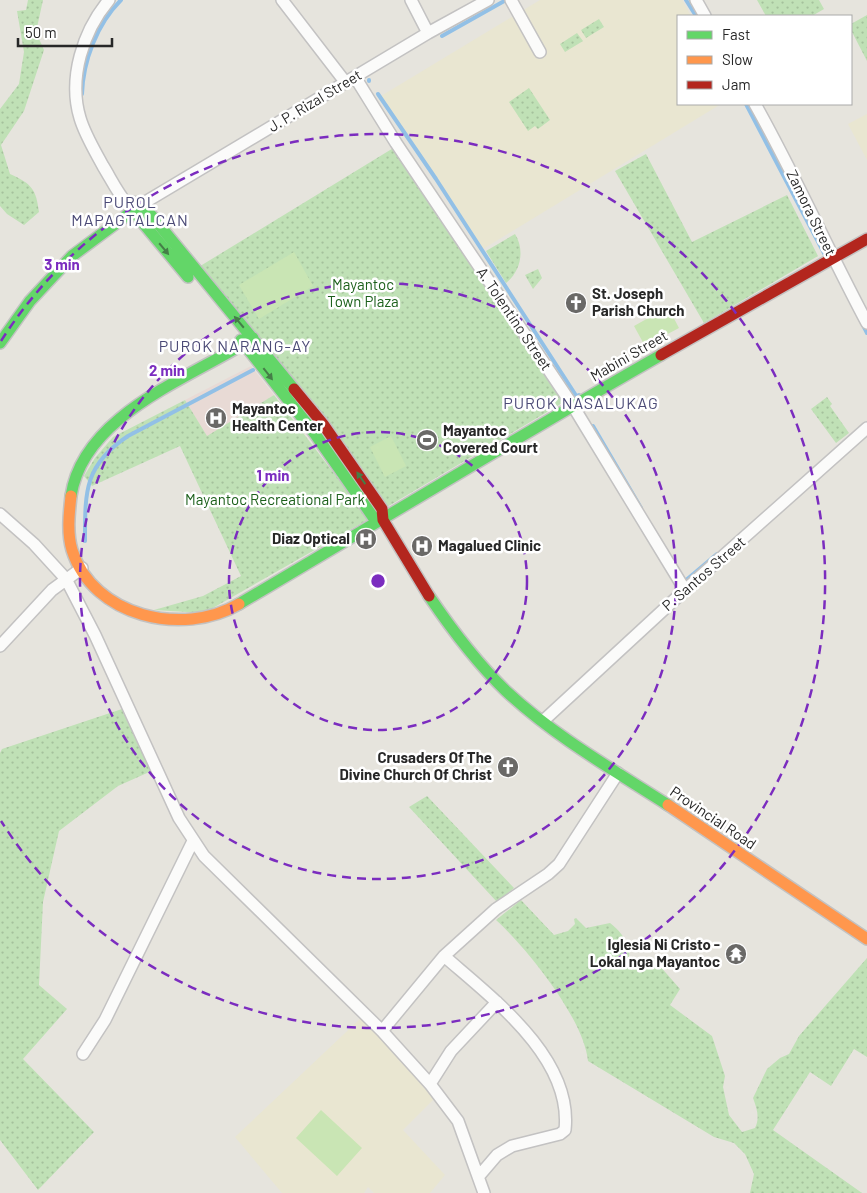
<svg xmlns="http://www.w3.org/2000/svg" width="867" height="1193" font-family="Barlow,sans-serif">
<style>
.education{fill:#e9e6d1}
.medical{fill:#e8dad5}
.green{fill:url(#green-dots)}
.pitch{fill:#c9e5b4}
.lines{fill:none;stroke-linecap:round;stroke-linejoin:round}
.stream{stroke:#92c0e6;stroke-width:4}
.street-casing{stroke:#c3c2c2;stroke-width:14}
.fast-casing{stroke:#c3c2c2;stroke-width:14}
.slow-casing{stroke:#c3c2c2;stroke-width:14}
.jam-casing{stroke:#c3c2c2;stroke-width:14}
.street{stroke:#fbfbfa;stroke-width:11}
.fast{stroke:#63d668;stroke-width:11}
.slow{stroke:#ff974d;stroke-width:11}
.jam{stroke:#b3261e;stroke-width:11}
.oneway{fill:#457e48}
.ring{fill:none;stroke:#7b2cbf;stroke-width:2.5;stroke-dasharray:9 6}
.labels{text-anchor:middle;stroke-width:5;stroke-linejoin:round;paint-order:stroke}
.street-label{font-size:15px;fill:#272727;stroke:#fff}
.park-label{font-size:15px;fill:#1c601b;stroke:#fff}
.poi-label{font-size:15px;font-weight:bold;fill:#272727;stroke:#fff;text-anchor:start}
.neighbourhood-label{font-size:16px;letter-spacing:1px;fill:#4b4a76;stroke:#fff}
.centre{fill:#7b2cbf;stroke:#fff;stroke-width:2.5}
.ring-label{font-size:15px;text-anchor:middle;font-weight:bold;fill:#7b2cbf;stroke:#fff;stroke-width:5;stroke-linejoin:round;paint-order:stroke}
</style>
<defs>
<pattern id="green-dots" width="8" height="8" patternUnits="userSpaceOnUse" patternTransform="scale(1.25)"><rect width="8" height="8" fill="#c0e1b6"/><path d="M2 2h.1M6 6h.1" fill="none" stroke="#a5c19c" stroke-width="1.8" stroke-linecap="round"/></pattern>
</defs>
<rect width="100%" height="100%" fill="#e6e4dd"/>
<!-- education -->
<path class="education" d="M540,0H682L691,16H678V104H721L483,249L381,96Z
M867,114V160L848,124Z
M362,1017L437,1096L403,1130L445,1175L430,1193H374L368,1187L364,1193H282L235,1137Z"/>
<!-- medical -->
<path class="medical" d="M251,366L274,395L207,437L185,400Z"/>
<!-- green -->
<path class="green" d="M28,0H43L36,32L44,50L24,111L1,145L10,174C32,184 36,189 39,212L24,225L7,214L0,206V109L19,84L24,52L17,11L26,10Z
M757,0H819L824,9L812,16H766Z
M867,15V61L851,30V24Z
M599,19L604,27L586,38L581,30Z
M577,33L583,41L565,52L560,44Z
M529,88L550,120L538,129L535,126L528,131L509,102Z
M395,147L564,402L387,507L197,268Z
M646,154L692,242L787,195L818,256L704,323L615,171Z
M515,234C525,250 521,271 506,283L486,251Z
M538,269L542,278L533,289L525,275Z
M274,395L369,519L204,613L154,610L203,596L241,576L180,446L92,486L84,476L95,458L113,437L185,400L207,436Z
M827,397L832,404L830,406L849,433L836,443L811,409Z
M128,707L156,769L118,786L59,831L43,902L39,985L67,1009L23,1059L94,1132L38,1190L0,1140V753L2,749Z
M427,796L514,888L497,902L409,807Z
M521,900L554,935L568,931L575,924L574,919L576,918L586,928L610,923C617,928 628,940 629,950C630,958 627,962 631,970L642,968L652,957L680,989L670,1005L712,1036L725,1076L723,1087L729,1115L742,1132L755,1128C760,1118 757,1109 753,1098L767,1069L780,1058L789,1054L799,1036L867,958V1057L854,1049L831,1086L810,1072L773,1130L862,1193H750L754,1174L745,1154L734,1143L714,1137L588,1061C584,1019 527,948 496,920Z"/>
<!-- pitch -->
<path class="pitch" d="M294,252L313,286L259,319L239,285Z
M668,307L679,328L645,346L634,326Z
M391,436L406,466L385,477L370,447Z
M321,1110L362,1148L337,1176L296,1138Z"/>
<g class="lines">
<!-- stream -->
<path class="stream" d="M686,0L696,16
M442,36L506,0
M369,81V80
M82,94C83,61 97,24 121,0
M378,94L436,179L577,397L579,395
M746,104L826,257
M863,325L867,333
M593,426L641,508
M85,541C85,492 84,465 128,436L253,370
M683,578L685,581L717,554"/>
<!-- street casing -->
<g class="street-casing">
<path id="street" d="M109,0C83,31 68,78 80,118C85,135 95,151 103,166C111,179 118,194 128,205
M282,0L346,83
M411,0L428,33
M511,0L540,52
M696,0L705,16
M355,77L396,143L573,406L685,590
M755,104C795,175 828,250 867,323
M123,200L142,204L428,33L488,0
M0,514L34,544L66,579L95,635L179,818L204,856L382,1031L444,956L496,909L548,874L559,864L618,773
M0,646L52,590L82,568
M543,721L685,590L867,428
M444,956C492,998 573,1058 565,1130L560,1134L512,1146L497,1155L479,1176
M382,1031L430,1084L458,1121L484,1193
M83,1054L105,1020L193,841
M430,1084L451,1051L497,1002"/>
</g>
<!-- fast casing -->
<g class="fast-casing">
<path id="fast" d="M133,211L188,277
M241,340L315,434L373,517L383,520
M0,343L30,301L72,256L142,204L294,389
M71,496C83,414 191,378 253,338
M429,596C452,630 476,662 506,691C554,736 612,769 668,805
M239,604C380,521 519,436 661,355"/>
</g>
<!-- slow casing -->
<g class="slow-casing">
<path id="slow" d="M71,496C69,514 67,533 72,550C93,617 183,637 239,604
M668,805L867,939"/>
</g>
<!-- jam casing -->
<g class="jam-casing">
<path id="jam" d="M661,355L867,239
M294,389L323,424L382,509L383,520L429,596"/>
</g>
<!-- street -->
<use href="#street" class="street"/>
<!-- fast -->
<use href="#fast" class="fast"/>
<!-- slow -->
<use href="#slow" class="slow"/>
<!-- jam -->
<use href="#jam" class="jam"/>
</g>
<!-- one-way arrows -->
<defs><path id="oneway-solid" d="M-6-.8H1V-3.2L6.5 0L1 3.2V.8H-6Z" transform="scale(1.25)"/></defs>
<g class="oneway">
<use href="#oneway-solid" transform="translate(164 249) rotate(50)"/>
<use href="#oneway-solid" transform="translate(239 322) rotate(-130)"/>
<use href="#oneway-solid" transform="translate(268 374) rotate(52)"/>
<use href="#oneway-solid" transform="translate(361 478) rotate(-125)"/>
</g>
<!-- distance rings -->
<g class="ring">
<circle cx="378" cy="581" r="149"/>
<circle cx="378" cy="581" r="298"/>
<path d="M1 341A447 447 0 1 1 1 821"/>
</g>
<!-- icons -->
<defs>
<g id="church-disc" transform="scale(1.125)"><circle r="9.5" fill="#6a6967" stroke="#fff"/><path d="M-1.2-6h2.4v3.5h3.3v2.4h-3.3V6h-2.4V-.1h-3.3v-2.4h3.3Z" fill="#fff"/></g>
<g id="hospital-disc" transform="scale(1.125)"><circle r="9.5" fill="#6a6967" stroke="#fff"/><path d="M-5-5h3v3.5h4V-5h3V5h-3V1.5h-4V5h-3Z" fill="#fff"/></g>
<g id="stadium-disc" transform="scale(1.125)"><circle r="9.5" fill="#6a6967" stroke="#fff"/><path d="M0-5a6.5 5 0 1 0 0 10a6.5 5 0 1 0 0-10ZM-3.5-1.8h7v3.6h-7Z" fill="#fff"/></g>
<g id="temple-disc" transform="scale(1.125)"><circle r="9.5" fill="#6a6967" stroke="#fff"/><path d="M0-6L5-2H3V0L6.5 2.5H4V6H1.5V3h-3V6H-4V2.5H-6.5L-3 0V-2H-5Z" fill="#fff"/></g>
</defs>
<g fill-rule="evenodd">
<use href="#church-disc" x="576" y="303"/>
<use href="#hospital-disc" x="216" y="418"/>
<use href="#stadium-disc" x="427" y="440"/>
<use href="#hospital-disc" x="366" y="539"/>
<use href="#hospital-disc" x="422" y="546"/>
<use href="#church-disc" x="508" y="767"/>
<use href="#temple-disc" x="736" y="954"/>
</g>
<g class="labels">
<!-- street labels -->
<g class="street-label">
<text transform="translate(315 101) rotate(-31)" y="5">J. P. Rizal Street</text>
<text transform="translate(811 213) rotate(64)" y="5">Zamora Street</text>
<text transform="translate(514 319) rotate(56)" y="5">A. Tolentino Street</text>
<text transform="translate(629 356) rotate(-30)" y="5">Mabini Street</text>
<text transform="translate(704 574) rotate(-41)" y="5">P. Santos Street</text>
<text transform="translate(713 818) rotate(34)" y="5">Provincial Road</text>
</g>
<!-- park labels -->
<g class="park-label">
<text x="363" y="290">Mayantoc<tspan x="363" dy="17">Town Plaza</tspan></text>
<text x="275" y="505">Mayantoc Recreational Park</text>
</g>
<!-- poi labels -->
<g class="poi-label">
<text x="592" y="299">St. Joseph<tspan x="592" dy="17">Parish Church</tspan></text>
<text x="232" y="414">Mayantoc<tspan x="232" dy="17">Health Center</tspan></text>
<text x="443" y="436">Mayantoc<tspan x="443" dy="17">Covered Court</tspan></text>
<text x="350" y="544" text-anchor="end">Diaz Optical</text>
<text x="438" y="551">Magalued Clinic</text>
<text x="492" y="763" text-anchor="end">Crusaders Of The<tspan x="492" dy="17">Divine Church Of Christ</tspan></text>
<text x="720" y="950" text-anchor="end">Iglesia Ni Cristo -<tspan x="720" dy="17">Lokal nga Mayantoc</tspan></text>
</g>
<!-- neighbourhood labels -->
<g class="neighbourhood-label">
<text x="130" y="208">PUROL<tspan x="130" dy="18">MAPAGTALCAN</tspan></text>
<text x="235" y="352">PUROK NARANG-AY</text>
<text x="581" y="409">PUROK NASALUKAG</text>
</g>
</g>
<circle cx="378" cy="581" r="8" class="centre"/>
<g class="ring-label">
<text x="62" y="270">3 min</text>
<text x="167" y="376">2 min</text>
<text x="273" y="481">1 min</text>
</g>
<!-- legend -->
<rect x="677" y="15" width="175" height="90" fill="#ffffff" stroke="#a9a9a9"/>
<rect x="687" y="31" width="25" height="8" fill="#63d668" stroke="#a9a9a9"/>
<text x="722" y="40" font-size="15" fill="#272727">Fast</text>
<rect x="687" y="56" width="25" height="8" fill="#ff974d" stroke="#a9a9a9"/>
<text x="722" y="65" font-size="15" fill="#272727">Slow</text>
<rect x="687" y="81" width="25" height="8" fill="#b3261e" stroke="#a9a9a9"/>
<text x="722" y="90" font-size="15" fill="#272727">Jam</text>
<!-- scale -->
<path d="M18 38v8h94v-8" fill="none" stroke="#272727" stroke-width="2.5"/>
<text x="25" y="38" font-size="15" fill="#272727" stroke="#ffffff" stroke-width="4" paint-order="stroke">50 m</text>
</svg>
